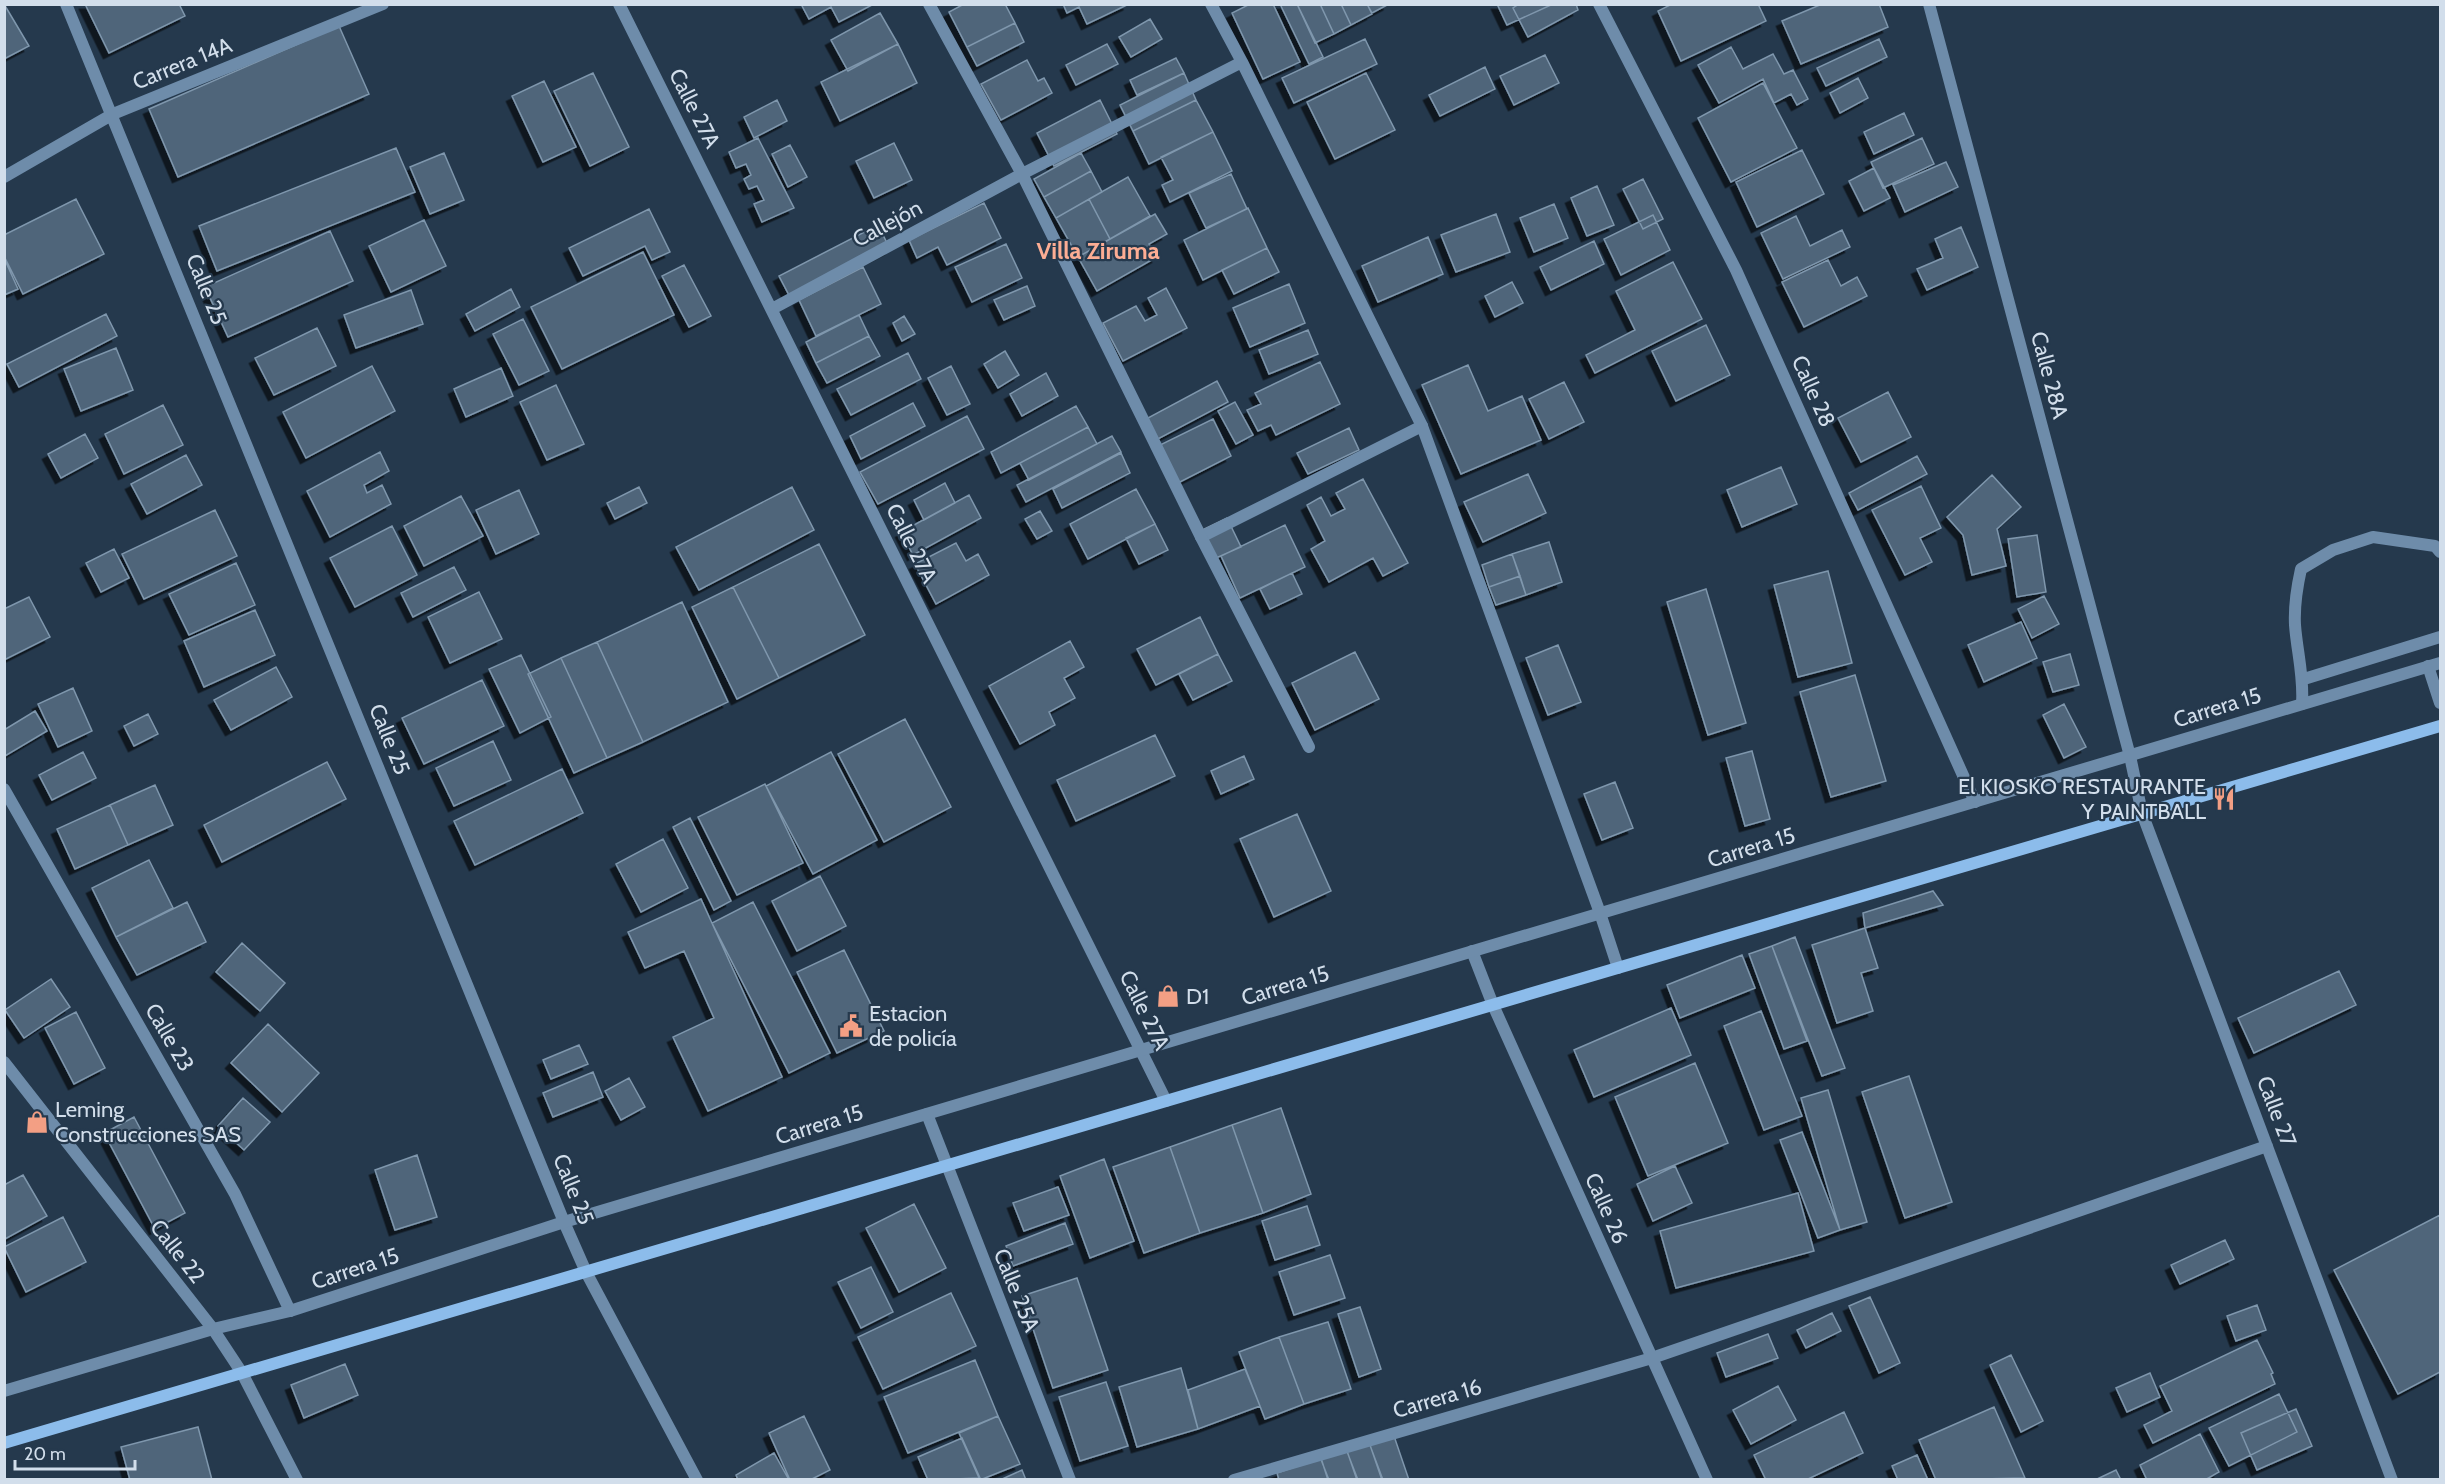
<svg xmlns="http://www.w3.org/2000/svg" width="2445" height="1484" font-family="Cabin,sans-serif">
<style>
.building{fill:#4f657a;stroke:#7f97ad;stroke-width:1.5;filter:url(#shadow)}
.lines{fill:none;stroke-linecap:round;stroke-linejoin:round}
.service{stroke:#6e8caa;stroke-width:12}
.minor{stroke:#6e8caa;stroke-width:12}
.tertiary{stroke:#6e8caa;stroke-width:12}
.secondary{stroke:#8cbceb;stroke-width:12}
.labels{text-anchor:middle;stroke-width:4.5;stroke-linejoin:round;paint-order:stroke}
.street-label{font-size:22px;fill:#d2deeb;stroke:#25394d}
.poi-label{font-size:22px;fill:#d2deeb;stroke:#25394d;text-anchor:start}
.neighbourhood-label{font-size:24px;font-weight:bold;fill:#fcad94;stroke:#25394d}
</style>
<defs>
<filter id="shadow"><feDropShadow dx="-5.5" dy="5.5" stdDeviation="0" flood-color="#0009"/></filter>
</defs>
<rect width="100%" height="100%" fill="#25394d"/>
<!-- building -->
<path class="building" d="M4,4L29,46L4,59Z
M85,4H179L185,16L109,53Z
M801,4H872V5L839,22L831,7L809,19Z
M964,4H1005L1015,23L967,47L949,12Z
M1063,4H1129L1087,24L1079,7L1067,13Z
M1250,4H1273L1300,62L1263,79L1232,13Z
M1280,4H1297L1323,57L1309,64Z
M1297,4H1320L1334,34L1315,43Z
M1320,4H1341L1351,25L1334,34Z
M1341,4H1367L1372,14L1351,25Z
M1367,4H1389L1372,13Z
M1497,4H1550L1551,5L1507,25Z
M1519,4H1576L1578,10L1528,37L1513,8Z
M1672,4H1758L1766,21L1681,61L1658,11Z
M1822,4H1879L1888,27L1801,64L1782,21Z
M880,13L898,44L848,71L831,40Z
M1150,19L1162,39L1131,57L1119,37Z
M1015,23L1024,42L977,66L967,47Z
M339,26L369,94L178,177L149,109Z
M1365,39L1377,64L1294,103L1282,78Z
M1879,39L1887,57L1826,86L1817,68Z
M898,44L917,83L840,121L821,82Z
M1107,44L1118,64L1076,85L1066,65Z
M1731,47L1743,69L1773,54L1784,74L1793,70L1808,99L1797,105L1791,94L1774,103L1763,79L1719,103L1698,65Z
M1545,55L1559,83L1514,105L1500,76Z
M1176,58L1184,73L1137,95L1130,80Z
M1027,60L1038,81L1044,78L1052,93L1001,120L981,84Z
M1485,67L1495,89L1440,116L1429,95Z
M593,73L629,147L590,166L554,91Z
M1184,73L1196,100L1133,131L1120,105Z
M1366,73L1395,130L1335,159L1307,102Z
M1858,78L1868,98L1840,113L1830,93Z
M544,81L576,147L543,162L512,96Z
M1763,83L1797,148L1731,182L1698,118Z
M777,100L787,121L754,138L744,117Z
M1100,100L1117,134L1054,166L1037,133Z
M1196,100L1213,132L1149,164L1133,131Z
M1904,113L1914,135L1874,154L1864,132Z
M1213,132L1232,171L1170,202L1162,185L1173,180L1161,157Z
M758,138L794,208L762,222L754,204L764,200L757,186L749,189L744,179L751,175L746,164L736,168L729,152Z
M1922,138L1934,164L1883,188L1871,162Z
M894,143L912,180L874,198L856,161Z
M790,145L807,177L788,187L772,154Z
M396,148L415,192L217,271L199,226Z
M1802,150L1824,194L1757,227L1736,182Z
M444,153L464,200L430,214L410,167Z
M1081,153L1091,171L1044,197L1034,179Z
M1946,162L1958,187L1905,212L1893,185Z
M1874,168L1890,198L1864,211L1849,181Z
M1091,171L1102,192L1056,218L1044,197Z
M1231,174L1247,209L1206,228L1189,193Z
M1128,177L1150,216L1110,239L1089,199Z
M1643,179L1663,219L1643,229L1623,189Z
M1597,186L1614,225L1587,236L1571,198Z
M76,199L104,254L23,294L4,256V235Z
M1089,199L1110,239L1078,257L1056,218Z
M984,203L1001,238L947,265L938,247L917,258L909,240Z
M1554,204L1568,238L1534,252L1520,218Z
M1248,208L1267,248L1203,280L1184,240Z
M649,209L670,252L652,260L645,246L583,276L569,248Z
M1155,214L1167,234L1149,244L1157,257L1097,291L1078,257Z
M1496,214L1510,252L1456,272L1441,235Z
M1653,215L1670,250L1621,275L1604,239Z
M1796,216L1810,246L1842,230L1850,247L1783,279L1761,233Z
M424,220L446,266L391,292L369,246Z
M878,225L890,249L791,299L779,276Z
M1961,227L1978,267L1927,290L1917,269L1943,258L1935,239Z
M330,231L353,281L228,337L205,287Z
M1428,237L1443,274L1378,302L1362,266Z
M1594,241L1604,264L1551,290L1540,267Z
M1006,244L1022,278L972,302L955,267Z
M1267,248L1279,272L1234,294L1222,270Z
M643,252L674,315L562,369L531,307Z
M4,258L18,289L4,295Z
M1828,260L1841,286L1857,277L1867,296L1804,327L1782,282Z
M1673,262L1702,319L1595,373L1586,355L1635,330L1616,291Z
M684,265L711,316L689,327L662,276Z
M863,267L881,304L816,336L799,300Z
M1512,282L1523,303L1495,317L1485,296Z
M1289,284L1305,323L1250,347L1233,308Z
M1027,286L1035,306L1004,320L994,300Z
M1166,288L1187,328L1123,361L1103,323L1136,306L1145,321L1157,315L1148,298Z
M511,289L520,307L475,331L466,314Z
M411,290L423,324L356,348L344,315Z
M106,314L117,336L19,387L7,364Z
M859,315L869,336L816,363L806,342Z
M904,316L915,334L902,341L893,323Z
M523,319L549,371L519,385L493,334Z
M1706,325L1730,375L1676,401L1652,351Z
M317,328L336,366L274,395L255,358Z
M1308,330L1318,354L1269,374L1259,350Z
M869,336L880,356L827,383L816,363Z
M116,348L133,390L81,411L64,369Z
M1005,351L1019,375L998,388L984,364Z
M908,353L921,379L851,415L837,389Z
M1320,362L1340,404L1276,435L1271,425L1258,431L1247,410L1261,404L1255,393Z
M1468,365L1488,411L1522,396L1541,440L1461,474L1422,385Z
M372,366L395,411L306,458L283,412Z
M951,366L970,404L947,415L928,378Z
M501,368L513,396L466,417L454,389Z
M1046,373L1058,396L1022,416L1010,394Z
M1217,381L1228,402L1156,440L1146,419Z
M1564,382L1584,422L1549,439L1529,399Z
M556,385L584,444L547,460L520,402Z
M1888,392L1911,437L1861,462L1838,418Z
M1235,402L1253,435L1236,444L1218,411Z
M913,403L925,426L861,459L850,436Z
M163,405L183,445L124,474L105,434Z
M1076,406L1088,427L1001,473L991,452Z
M967,416L984,449L878,504L860,472Z
M1213,419L1231,456L1178,483L1160,445Z
M1088,427L1097,444L1029,480L1020,463Z
M1349,428L1359,450L1308,474L1297,453Z
M85,434L98,458L61,478L48,454Z
M1112,436L1121,452L1026,502L1017,485Z
M380,452L389,471L364,485L367,493L382,485L391,504L330,537L307,491Z
M1121,453L1130,473L1062,508L1053,489Z
M186,455L202,485L147,514L131,484Z
M1917,456L1927,474L1858,510L1849,493Z
M1781,467L1797,504L1742,527L1727,490Z
M1528,474L1546,513L1483,542L1464,502Z
M1992,475L2021,507L1997,529L2006,566L1972,575L1963,535L1947,517Z
M1363,479L1408,563L1383,576L1373,558L1329,582L1311,549L1325,541L1307,505L1321,497L1331,516L1345,509L1336,493Z
M945,483L955,503L924,520L914,500Z
M1921,486L1941,528L1920,538L1932,562L1905,575L1872,510Z
M639,487L647,503L615,519L607,503Z
M792,487L814,530L699,590L676,547Z
M1136,489L1155,524L1088,559L1070,524Z
M519,490L539,534L496,554L476,510Z
M969,495L981,518L913,555L901,532Z
M461,496L483,536L424,566L404,526Z
M215,510L237,556L144,599L122,554Z
M1040,511L1052,531L1037,539L1025,519Z
M1227,518L1241,547L1216,558L1202,530Z
M1155,524L1168,550L1139,564L1126,538Z
M1285,525L1305,567L1240,598L1221,556Z
M392,526L417,575L355,607L330,558Z
M2037,535L2046,592L2017,597L2008,539Z
M1549,542L1562,582L1526,595L1512,554Z
M956,543L966,561L978,554L989,575L936,604L915,564Z
M819,544L865,635L779,678L733,587Z
M114,549L129,578L101,592L86,563Z
M1512,554L1520,576L1489,587L1482,565Z
M236,563L255,605L189,635L169,594Z
M454,567L466,590L413,617L401,593Z
M1828,571L1852,663L1798,677L1774,585Z
M1292,573L1302,594L1270,609L1260,589Z
M1520,576L1526,595L1496,605L1489,587Z
M733,587L779,678L737,699L692,607Z
M1706,589L1746,723L1708,735L1667,602Z
M479,592L502,639L450,663L428,617Z
M2044,596L2059,624L2032,638L2018,609Z
M29,597L50,637L4,660V609Z
M682,602L728,702L643,742L597,642Z
M255,610L275,655L204,687L184,641Z
M1200,617L1218,654L1156,685L1137,649Z
M2021,622L2037,658L1984,682L1968,645Z
M1070,641L1084,667L1064,678L1075,698L1049,712L1055,725L1020,744L989,686Z
M597,642L643,742L607,758L561,658Z
M1558,645L1581,702L1548,715L1526,658Z
M1355,652L1379,699L1315,730L1292,683Z
M1218,654L1232,681L1193,700L1179,674Z
M2070,654L2079,685L2053,692L2043,662Z
M521,655L551,717L520,733L489,669Z
M561,658L607,758L574,773L528,674Z
M276,667L292,697L231,730L214,700Z
M1855,675L1886,781L1831,797L1800,692Z
M482,680L504,726L424,764L402,718Z
M73,688L92,731L58,747L38,704Z
M2064,704L2086,747L2064,758L2043,715Z
M35,711L47,731L5,756L4,730Z
M148,714L158,734L134,746L124,726Z
M905,719L951,807L884,842L838,754Z
M1155,735L1175,776L1076,821L1057,780Z
M493,741L511,780L454,806L436,768Z
M1752,751L1770,819L1745,826L1726,758Z
M83,752L96,778L52,800L39,775Z
M831,752L877,840L813,874L766,786Z
M1244,756L1254,779L1221,794L1211,771Z
M327,762L346,799L222,862L204,825Z
M562,769L583,813L475,865L454,821Z
M1615,782L1633,828L1602,840L1584,794Z
M765,784L803,863L737,895L698,817Z
M155,785L173,825L128,845L110,805Z
M110,805L128,845L75,869L57,829Z
M1297,814L1331,891L1274,917L1240,839Z
M690,818L731,901L714,910L673,827Z
M663,839L688,888L641,912L616,864Z
M149,860L173,908L116,937L92,888Z
M820,876L846,926L797,951L772,901Z
M1933,891L1943,905L1865,928L1863,913Z
M701,899L782,1077L708,1111L673,1037L714,1018L684,951L645,968L628,932Z
M187,902L206,942L137,975L116,937Z
M753,902L830,1053L789,1073L712,923Z
M1865,928L1878,968L1861,973L1873,1011L1837,1023L1812,945Z
M1795,937L1845,1068L1822,1076L1772,946Z
M242,943L285,983L260,1011L216,972Z
M1772,946L1807,1041L1784,1049L1749,954Z
M844,950L884,1031L837,1053L797,972Z
M1742,955L1755,988L1680,1018L1667,985Z
M2339,971L2356,1005L2254,1053L2238,1018Z
M51,979L70,1007L24,1038L5,1010Z
M1671,1008L1691,1055L1594,1097L1574,1050Z
M1761,1011L1802,1116L1764,1130L1724,1026Z
M76,1012L105,1068L74,1084L45,1028Z
M268,1024L319,1073L282,1112L231,1063Z
M579,1045L588,1064L551,1079L543,1060Z
M1695,1063L1728,1143L1648,1176L1615,1097Z
M593,1072L603,1097L553,1117L543,1093Z
M1909,1076L1952,1202L1905,1218L1862,1092Z
M629,1078L645,1107L621,1120L605,1091Z
M1828,1090L1867,1222L1840,1230L1801,1098Z
M243,1098L270,1122L244,1150L218,1126Z
M1281,1108L1311,1194L1263,1213L1232,1125Z
M134,1117L185,1213L155,1229L104,1133Z
M1232,1125L1263,1213L1200,1233L1170,1147Z
M1802,1132L1840,1230L1818,1238L1780,1140Z
M1170,1147L1200,1233L1144,1253L1113,1167Z
M417,1155L437,1217L395,1230L375,1170Z
M1104,1159L1134,1241L1090,1258L1060,1176Z
M1675,1166L1692,1203L1653,1221L1637,1184Z
M23,1175L47,1216L5,1239L4,1185Z
M1058,1187L1069,1215L1024,1231L1013,1203Z
M1798,1193L1814,1251L1676,1288L1660,1231Z
M914,1204L946,1268L899,1292L866,1228Z
M1307,1206L1320,1245L1275,1260L1262,1221Z
M2440,1215V1372L2398,1394L2334,1270Z
M63,1217L86,1262L26,1292L4,1247Z
M1065,1223L1073,1244L1013,1266L1006,1246Z
M2225,1240L2234,1259L2180,1284L2171,1265Z
M1330,1255L1345,1298L1294,1315L1279,1272Z
M871,1267L893,1312L861,1328L838,1282Z
M1077,1278L1108,1370L1053,1388L1022,1296Z
M951,1293L976,1346L883,1389L858,1337Z
M1870,1297L1900,1363L1879,1373L1849,1306Z
M2257,1305L2266,1330L2236,1341L2227,1316Z
M1360,1307L1381,1369L1359,1377L1338,1314Z
M1832,1313L1841,1331L1806,1348L1797,1330Z
M1328,1322L1351,1389L1304,1404L1279,1337Z
M1768,1334L1778,1358L1726,1377L1717,1353Z
M1279,1337L1304,1404L1265,1419L1239,1352Z
M2257,1340L2273,1373L2271,1374L2275,1384L2153,1443L2144,1425L2172,1411L2160,1386Z
M2011,1355L2043,1421L2021,1432L1990,1365Z
M975,1360L998,1416L908,1453L884,1397Z
M345,1364L358,1395L304,1418L291,1385Z
M1181,1368L1198,1429L1137,1447L1119,1387Z
M1245,1369L1260,1406L1198,1429L1188,1390Z
M2150,1373L2160,1397L2127,1412L2116,1388Z
M1106,1382L1128,1446L1080,1461L1059,1397Z
M1778,1386L1796,1420L1751,1444L1733,1410Z
M2279,1394L2297,1432L2229,1466L2209,1428Z
M1994,1407L2025,1478L1936,1480L1919,1440Z
M2296,1409L2312,1446L2257,1470L2241,1433Z
M1844,1412L1863,1453L1806,1480H1766L1754,1455Z
M804,1416L830,1470L810,1480H790L769,1433Z
M998,1416L1020,1464L980,1480L959,1433Z
M198,1427L212,1480H130L121,1447Z
M2200,1434L2219,1472L2205,1480H2147L2140,1465Z
M1394,1436L1409,1480H1382L1370,1445Z
M962,1438L980,1478L928,1480L918,1457Z
M1368,1440L1383,1480H1358L1346,1449Z
M1346,1448L1357,1480H1329L1320,1457Z
M774,1453L789,1480H738L736,1475Z
M1917,1455L1928,1480H1898L1892,1466Z
M1321,1458L1328,1480H1279L1277,1473Z
M1022,1470L1026,1480H1000Z
M2116,1470L2121,1480H2095Z"/>
<g class="lines">
<!-- service -->
<path class="service" d="M1201,537L1422,426
M2304,679L2440,637
M2302,704C2304,676 2297,652 2295,625C2294,606 2297,587 2301,569L2333,550L2373,537L2435,546L2440,552"/>
<!-- minor -->
<path class="minor" d="M66,4L564,1222L586,1272L697,1480
M619,4L1166,1101
M929,4L1022,174L1201,537L1309,747
M1211,4L1242,62L1422,426L1600,913L1618,968
M1599,4L1736,270L1975,802
M1929,4L2130,756L2142,813L2392,1480
M4,177L113,114L383,4
M772,309L1022,174L1242,62
M2428,666L2440,703
M4,789L235,1194L290,1311
M1472,951L1493,1005L1707,1480
M4,1062L213,1329L242,1373L297,1480
M927,1114L1070,1480
M1234,1480L1652,1358L2267,1146"/>
<!-- tertiary -->
<path class="tertiary" d="M4,1391L213,1329L290,1311L564,1222L2440,663"/>
<!-- secondary -->
<path class="secondary" d="M4,1443L2440,726"/>
</g>
<!-- icons -->
<defs>
<g id="restaurant-bare" transform="scale(1.8)"><path d="M-5-6h1v4h1v-4h1v4h1v-4h1v5L-1.5 .5V6h-2V.5L-5-1ZM5-6V6H3V1.5H1.5Q1.5-4 5-6Z" fill="#f39f84" stroke="#25394d" stroke-width="2.5" paint-order="stroke"/></g>
<g id="shop-bare" transform="scale(1.8)"><path d="M-5-2.5h2.3a2.7 3.5 0 0 1 5.4 0H5L5.5 6h-11ZM-1.5-2.5h3a1.5 2.3 0 0 0-3 0Z" fill="#f39f84" stroke="#25394d" stroke-width="2.5" paint-order="stroke"/></g>
<g id="civic-bare" transform="scale(1.8)"><path d="M-.6-6.5H3V-4.5H.6V-3L4-1V1h2V6H-6V1h2V-1L-.6-3ZM-1.2 2.5V6h2.4V2.5Z" fill="#f39f84" stroke="#25394d" stroke-width="2.5" paint-order="stroke"/></g>
</defs>
<g fill-rule="evenodd">
<use href="#restaurant-bare" x="2224" y="799"/>
<use href="#shop-bare" x="1168" y="996"/>
<use href="#civic-bare" x="851" y="1026"/>
<use href="#shop-bare" x="37" y="1122"/>
</g>
<g class="labels">
<!-- street labels -->
<g class="street-label">
<text transform="translate(182 63) rotate(-22)" y="8">Carrera 14A</text>
<text transform="translate(695 108) rotate(63)" y="8">Calle 27A</text>
<text transform="translate(887 223) rotate(-28)" y="8">Callejón</text>
<text transform="translate(207 289) rotate(68)" y="8">Calle 25</text>
<text transform="translate(2050 375) rotate(75)" y="8">Calle 28A</text>
<text transform="translate(1814 391) rotate(66)" y="8">Calle 28</text>
<text transform="translate(912 543) rotate(63)" y="8">Calle 27A</text>
<text transform="translate(2217 707) rotate(-17)" y="8">Carrera 15</text>
<text transform="translate(390 739) rotate(68)" y="8">Calle 25</text>
<text transform="translate(1751 847) rotate(-17)" y="8">Carrera 15</text>
<text transform="translate(1285 985) rotate(-17)" y="8">Carrera 15</text>
<text transform="translate(1145 1010) rotate(64)" y="8">Calle 27A</text>
<text transform="translate(170 1037) rotate(60)" y="8">Calle 23</text>
<text transform="translate(2277 1111) rotate(69)" y="8">Calle 27</text>
<text transform="translate(819 1124) rotate(-17)" y="8">Carrera 15</text>
<text transform="translate(574 1189) rotate(68)" y="8">Calle 25</text>
<text transform="translate(1607 1208) rotate(66)" y="8">Calle 26</text>
<text transform="translate(178 1251) rotate(52)" y="8">Calle 22</text>
<text transform="translate(355 1268) rotate(-18)" y="8">Carrera 15</text>
<text transform="translate(1017 1290) rotate(68)" y="8">Calle 25A</text>
<text transform="translate(1437 1398) rotate(-16)" y="8">Carrera 16</text>
</g>
<!-- poi labels -->
<g class="poi-label">
<text x="2206" y="794" text-anchor="end">El KIOSKO RESTAURANTE<tspan x="2206" dy="25">Y PAINTBALL</tspan></text>
<text x="1186" y="1004">D1</text>
<text x="869" y="1021">Estacion<tspan x="869" dy="25">de policía</tspan></text>
<text x="55" y="1117">Leming<tspan x="55" dy="25">Construcciones SAS</tspan></text>
</g>
<!-- neighbourhood labels -->
<g class="neighbourhood-label">
<text x="1098" y="259">Villa Ziruma</text>
</g>
</g>
<!-- border -->
<rect width="2445" height="1484" fill="none" stroke="#d2deeb" stroke-width="12"/>
<!-- scale -->
<path d="M15 1460v9h120v-9" fill="none" stroke="#d2deeb" stroke-width="3"/>
<text x="24" y="1460" font-size="18" fill="#d2deeb" stroke="#25394d" stroke-width="4.5" paint-order="stroke">20 m</text>
</svg>
